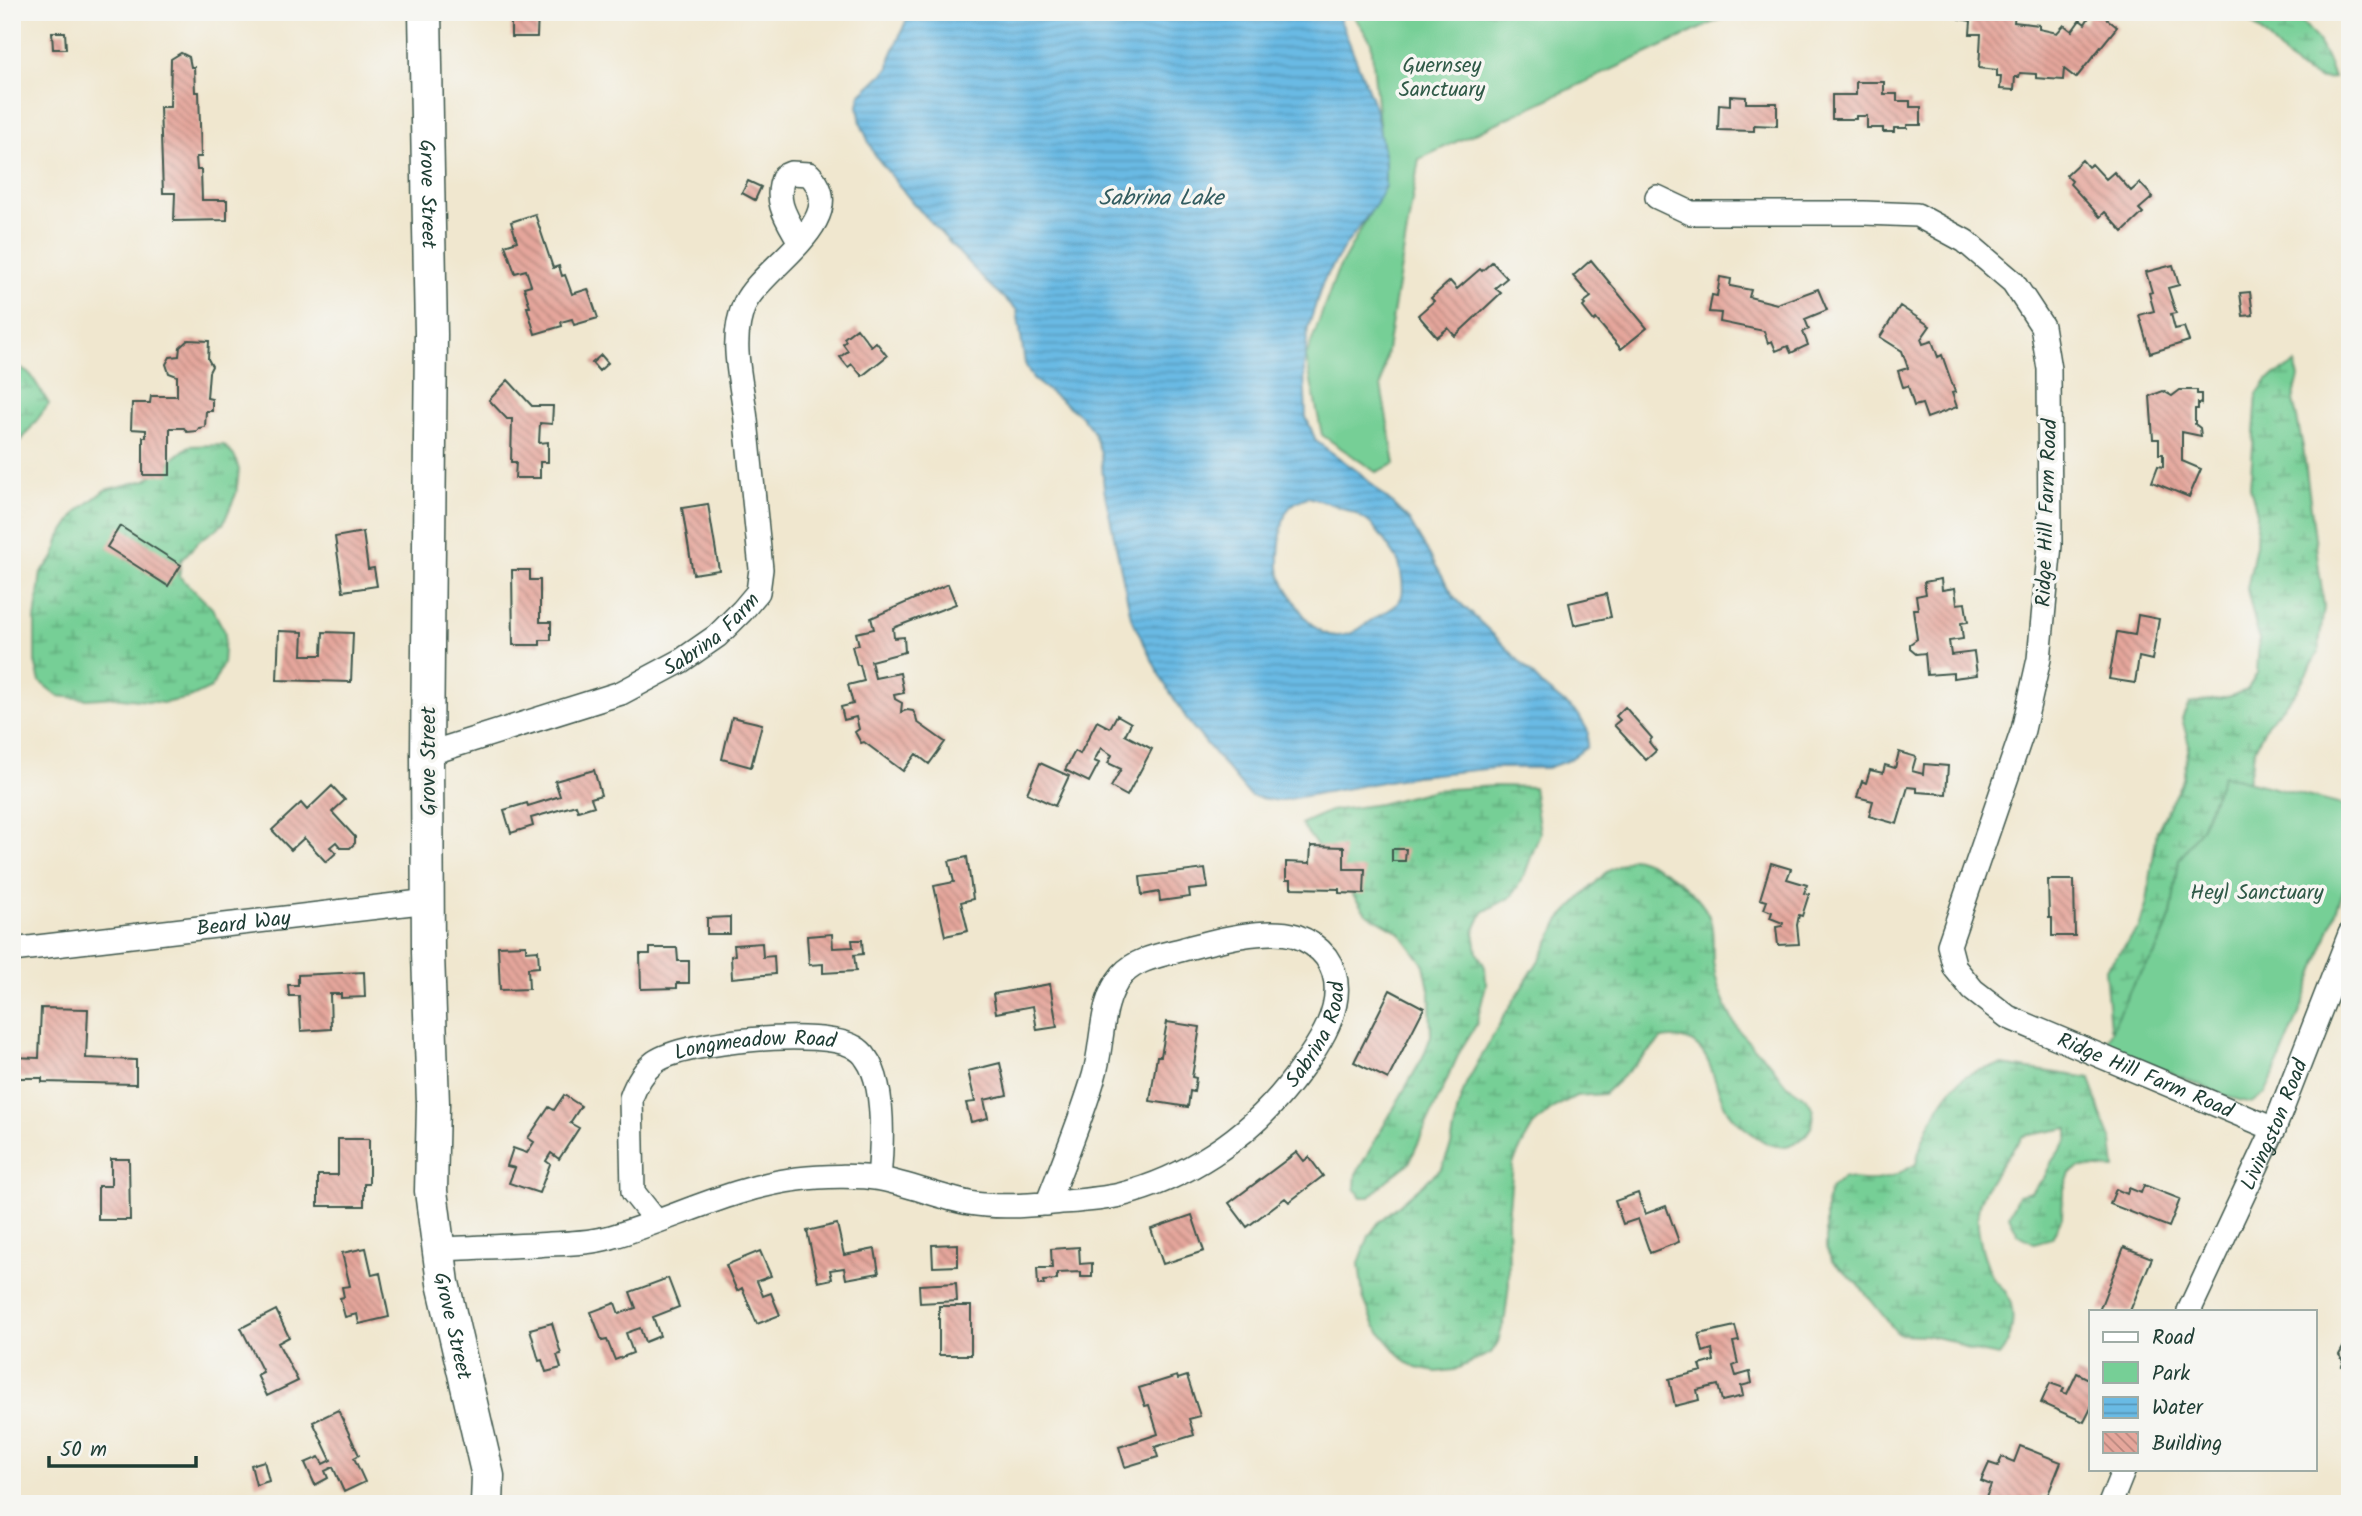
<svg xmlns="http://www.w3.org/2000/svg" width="2362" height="1516" font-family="Kalam,sans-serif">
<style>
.wetland{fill:url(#wetland-marsh);stroke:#4a8665;stroke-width:2}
.green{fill:#76cf96;stroke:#4a8665;stroke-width:2}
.water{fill:url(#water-rules);stroke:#447c8c;stroke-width:2;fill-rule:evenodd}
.building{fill:url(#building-back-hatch)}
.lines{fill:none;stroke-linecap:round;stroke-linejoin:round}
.street-casing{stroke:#3e564b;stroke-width:26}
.secondary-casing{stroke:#3e564b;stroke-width:35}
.street{stroke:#fff;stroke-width:23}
.secondary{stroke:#fff;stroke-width:32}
.labels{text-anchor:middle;stroke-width:7;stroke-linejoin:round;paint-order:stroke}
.park-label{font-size:21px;fill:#305a48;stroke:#f6f6f2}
.street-label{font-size:21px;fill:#1f3d34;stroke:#f6f6f2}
.water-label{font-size:23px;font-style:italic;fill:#325c60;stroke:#f6f6f2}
</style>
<defs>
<pattern id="wetland-marsh" width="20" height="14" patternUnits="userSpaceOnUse" patternTransform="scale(1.75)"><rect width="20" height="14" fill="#76cf96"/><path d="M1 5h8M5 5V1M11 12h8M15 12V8" fill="none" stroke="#60a97b"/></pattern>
<pattern id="water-rules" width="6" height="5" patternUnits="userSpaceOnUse" patternTransform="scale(1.75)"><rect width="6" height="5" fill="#69bae4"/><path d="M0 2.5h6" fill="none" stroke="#5698ba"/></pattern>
<pattern id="building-back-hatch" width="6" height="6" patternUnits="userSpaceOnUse" patternTransform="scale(1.75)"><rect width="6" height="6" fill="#e5a69b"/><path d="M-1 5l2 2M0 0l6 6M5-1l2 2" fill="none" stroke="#b9887f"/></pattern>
</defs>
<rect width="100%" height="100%" fill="#f6f6f2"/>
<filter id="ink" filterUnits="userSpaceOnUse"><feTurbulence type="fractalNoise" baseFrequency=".0143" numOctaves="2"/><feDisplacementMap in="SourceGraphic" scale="14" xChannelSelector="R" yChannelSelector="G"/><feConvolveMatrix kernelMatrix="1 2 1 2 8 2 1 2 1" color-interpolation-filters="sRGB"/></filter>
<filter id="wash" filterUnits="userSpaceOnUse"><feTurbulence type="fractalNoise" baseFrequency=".00686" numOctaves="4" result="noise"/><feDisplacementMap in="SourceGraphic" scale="28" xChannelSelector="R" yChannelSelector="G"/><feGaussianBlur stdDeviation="1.57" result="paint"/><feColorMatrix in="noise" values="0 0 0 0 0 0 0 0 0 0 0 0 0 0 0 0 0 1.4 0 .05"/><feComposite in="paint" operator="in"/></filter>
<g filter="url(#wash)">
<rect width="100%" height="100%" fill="#f0e7cf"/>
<!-- wetland -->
<path class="wetland" d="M2241,12H2292C2315,34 2324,47 2334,78L2319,79L2297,68Z
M12,363L31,375L49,404L18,445L12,464Z
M2295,364L2299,377L2293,400L2303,447L2324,607L2318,653L2296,692L2267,724L2255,749L2246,791L2192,890L2123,1031L2110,1028L2105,970L2139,928L2147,902L2157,831L2183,779L2189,745L2182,718L2189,704L2228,697L2247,690L2257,673L2259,639L2247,589L2256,545L2257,513L2250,487L2257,394L2267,380Z
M224,445L235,457L239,470L236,494L223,524L199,541L181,560L179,576L212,608L225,632L223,664L211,688L190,698L163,703L114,697L87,699L58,696L40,682L35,662V620L41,572L54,558L60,537L78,511L105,490L146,480L189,446Z
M1495,786L1533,787L1540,833L1524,876L1511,897L1483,912L1474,932L1477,952L1485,967L1486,985L1476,1025L1461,1049L1409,1163L1386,1181L1370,1197H1361L1355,1188L1356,1174L1422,1059L1431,1036L1430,994L1424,965L1399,932L1366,913L1301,824L1330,811L1380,804L1434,790Z
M1632,858C1659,862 1705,896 1711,923C1714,935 1712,949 1713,961C1715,981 1723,1003 1733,1021C1742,1038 1755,1048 1768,1061C1774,1067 1778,1075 1784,1082C1792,1089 1803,1094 1809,1102C1821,1121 1806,1142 1786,1146C1775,1148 1765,1143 1757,1137C1746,1129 1732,1120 1726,1108C1709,1077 1713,1031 1662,1039L1604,1094L1576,1096L1553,1108L1533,1126L1522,1145L1513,1164L1508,1217L1509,1284L1505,1317L1498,1342L1491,1353L1454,1370L1436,1372L1416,1368L1405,1361L1375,1326L1363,1297L1359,1263L1369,1236L1379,1222L1442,1168L1451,1146L1458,1108L1466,1084L1504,1016L1544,952L1560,919L1605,873Z
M2002,1065L2090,1078L2101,1115L2112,1141L2115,1169L2081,1167L2070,1173L2063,1192L2062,1217L2052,1238L2034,1243L2018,1234L2009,1216L2018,1195L2031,1192L2044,1178L2052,1161L2068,1139V1128L2023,1136C2011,1152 1983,1185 1979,1205C1975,1227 1982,1253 1991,1274C1994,1281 2001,1285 2005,1291C2018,1310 2013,1340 1999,1356L1969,1350L1953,1341L1925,1335L1898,1334L1858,1284L1832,1261L1826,1248V1204L1831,1188L1843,1177C1874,1184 1889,1180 1916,1164C1921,1137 1944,1088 1969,1074C1978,1069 1992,1067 2002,1065Z"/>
<!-- green -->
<path class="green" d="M1351,12H1736L1419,159L1381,386L1395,464L1376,472L1322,435L1306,357L1337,272L1385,186L1371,41Z
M2223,775L2350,807V872L2301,1009L2271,1081L2265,1094L2251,1103L2227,1097L2105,1044L2134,982L2154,956L2163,936L2171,915L2179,860L2201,828Z"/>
<!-- water -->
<path class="water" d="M910,12H1337L1375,107L1385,159V186L1377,203L1343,249L1323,282L1308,328L1304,369L1306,417L1316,441L1360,473L1409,520L1455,598L1498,639L1544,687L1578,714L1588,731L1587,747L1569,760L1547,768H1495L1415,776L1278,801L1250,796L1190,724L1161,678L1131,617L1104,489L1101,454L1093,431L1081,416L1034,380L1025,364L1017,310L986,282L913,203L874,154L861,124L858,106L860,95L889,68L890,58ZM1308,497C1327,502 1351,509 1367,521C1374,525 1396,556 1399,563C1401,570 1404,588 1402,595C1399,609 1377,615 1366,624C1333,651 1310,629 1292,597C1289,591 1282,582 1280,574C1277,563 1281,521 1287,511C1292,503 1299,500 1308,497Z"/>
<g id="blocks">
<!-- building -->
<path class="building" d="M511,12H538L537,37H511Z
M1961,12H2015L2014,22L2039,25V29L2057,33L2064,25L2072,31L2080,20L2085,24L2092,12H2098L2117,27L2076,78L2064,69L2063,80L2036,78V74L2020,73L2019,77H2015L2014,90L2000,89L2001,76H1997V70L1979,68L1981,34H1970L1971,21L1960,19Z
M52,32H65L66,49H53Z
M181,53L189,57L191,67H194L195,92H199L201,157H196L197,170H201L202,200H227V220L174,221L175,193H163L160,107H170L171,59Z
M1856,82H1884V94H1897V101H1910V107H1921V125H1907V128H1894V132H1883V128H1867V116H1856V119H1832V95H1856Z
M1730,96L1746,97V103H1777V126L1754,125V131L1718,130L1719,104L1730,105Z
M2082,160L2088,167L2092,164L2106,179L2114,172L2131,191L2140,183L2153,197L2139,209L2143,213L2123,232L2105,212L2100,217L2070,184L2072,181L2066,175Z
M748,181L761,187L755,200L742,193Z
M535,214L553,268L559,266L562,276L565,275L572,294L588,289L598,318L574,325L572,319L561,322L562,326L535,334L527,307H530L524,287L531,285L526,270L515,273L505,245L517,241L511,222Z
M1591,260L1647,328L1621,349L1596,319L1594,321L1583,307L1585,305L1583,303L1591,297L1573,276Z
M1492,262L1507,278L1495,288L1501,293L1455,336L1448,328L1437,337L1418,315L1434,301L1431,298L1450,281L1457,289L1480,269L1482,271Z
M2173,265L2179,285L2168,288L2176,313L2171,314L2175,329L2184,327L2189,341L2150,353L2139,315L2154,311L2149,293L2152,292L2146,272Z
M1720,277L1731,279L1730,286L1751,290L1749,297L1777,304L1818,289L1827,310L1805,319L1809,329L1803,332L1808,345L1791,353L1788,346L1776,351L1772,341L1768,343L1764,331L1720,322L1721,313L1709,312L1712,295L1717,296Z
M2250,292L2253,315L2243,316L2240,293Z
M1900,306L1930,326L1921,339L1923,344L1932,341L1938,357L1942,355L1955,392L1952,393L1957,407L1927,418L1922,404L1914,406L1908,386L1903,387L1898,371L1908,368L1902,351L1880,337Z
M857,328L871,346L876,342L887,356L862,376L852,364L848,367L840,357L848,351L843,344L846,341L844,338Z
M188,340L209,341L208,359L212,366L209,372L207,398L212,399V411H206L205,427L199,428L197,431L187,432L184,428H170V475H143V437H146V430L131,429L132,403H150L151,396H177V376L169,373L166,364L170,357L179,356L180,347Z
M601,355L608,363L599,371L592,363Z
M508,380L532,406H553L552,424L540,423L539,443L548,442V462H540V478H515L516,462H511L512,419H507L489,400Z
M2180,390H2197V394H2201V404L2198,403V409H2195V424L2200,428L2201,436L2182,432V461L2201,469L2189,497L2152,482L2158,466L2163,467V454H2159V439H2153L2150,396L2163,391L2172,396Z
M708,504L719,570L693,574L682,508Z
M120,526L181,565L168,586L107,547Z
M363,532L368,569L374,568L377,586L343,591L335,537Z
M512,570H530V580H540V622H551V640H540V645H513Z
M1941,579L1942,590L1955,588L1957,604L1965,603L1968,622L1961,623L1963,639L1949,641L1951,655L1974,652L1977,675L1953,678V673L1927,675L1925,653L1916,654L1910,649V644L1917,639L1913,609H1918L1916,596L1926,594L1924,582Z
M948,584L956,604L893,628L894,638L904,637L905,652L871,661L875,678L900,673L904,693L894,695L895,699L902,703L901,712L907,710L913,711L916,716L917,722L945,742L929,764L916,754L903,771L864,742L861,743L855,732L859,729L856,717L844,720L841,707L853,704L848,685L864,681L860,665H857L852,646L859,645L856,633L874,629L871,618Z
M1606,594L1611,617L1574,625L1569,603Z
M2138,615L2159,619L2152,660L2139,657L2135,683L2109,679L2117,632L2135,635Z
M279,631L303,632L302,655H322L323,632L353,633L351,682L277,680Z
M1625,707L1652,738L1649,742L1656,751L1646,760L1614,725L1620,720L1616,716Z
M1117,715L1131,723L1125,735L1152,749L1127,796L1111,787L1121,769L1108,763L1112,755L1101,748L1094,761L1099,763L1089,782L1065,770L1075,751L1080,754L1097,721L1110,728Z
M732,717L762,724L751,767L722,759Z
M1899,752L1916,757L1912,771L1923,774L1924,764L1948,766L1946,794L1917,792V788L1908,787L1897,824L1869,816L1873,801L1857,797L1862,781L1866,783L1870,770L1883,773L1885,765L1895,768Z
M1040,763L1069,776L1055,806L1027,793Z
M594,770L601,795L591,798L594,806L578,811L576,805L531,818L533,826L511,833L504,810L527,803L528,806L560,796L555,781Z
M332,786L345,800L332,812L355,837V843L350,848H341L336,842L330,847L336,853L326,862L304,838L291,850L272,830L301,803L307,810Z
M1311,846L1344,847V869H1365L1364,894L1339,893V889L1291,888V880H1286V862L1310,863Z
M1392,849H1406L1405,861H1392Z
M967,857L973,899L961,902L968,931L945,936L934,886L954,882L949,861Z
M1771,863L1791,869L1787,879L1807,885L1804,893L1809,894L1802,916L1799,915L1797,925L1799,944L1778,945L1776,927L1782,926L1783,923L1770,918L1772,912L1764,909L1767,901L1760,899Z
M1205,869L1208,888L1189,890L1190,897L1160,901L1159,892L1142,895L1140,877Z
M2048,880H2074L2075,936H2052V918H2049Z
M730,917V934H707V918Z
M832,934L833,948L853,947L852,940H862L863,954L854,955L856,971L823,973V964L809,965L807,936Z
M762,943L763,957L774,956L775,974L732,978L731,956L735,955L734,945Z
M526,945V951L538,950L539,967L528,968L529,989L500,990L498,946Z
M650,948H677L678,961H689V983H677V988L641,989L640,954H650Z
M364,972L365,997L341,998V994H330L331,1029L301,1031L299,996H289L288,985H298V975Z
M1050,984L1057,1027L1037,1030L1033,1006L996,1013L993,994Z
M1390,990L1424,1008L1388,1079L1354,1062Z
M41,1008L88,1009L86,1058L136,1060V1084L42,1082V1078H12V1057L39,1058Z
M1167,1022L1200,1027L1192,1077L1196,1078L1194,1092L1190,1091L1188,1107L1150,1101L1157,1056H1161Z
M1000,1063L1007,1095L984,1100L988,1118L971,1122L966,1103L975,1102L968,1071Z
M564,1095L581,1106L570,1123L579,1128L559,1159L551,1153L546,1161L550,1164L539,1193L509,1183L515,1168L507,1166L513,1148L527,1153L534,1142L528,1138L549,1107L554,1110Z
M338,1139H369V1184H364V1206H318V1175H338Z
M1297,1152L1304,1161L1309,1157L1323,1176L1289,1202L1285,1198L1247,1227L1229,1203Z
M111,1159H129L130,1220H98V1186H111Z
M2144,1185L2180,1199L2169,1227L2110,1204L2116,1189L2127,1194L2129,1188L2141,1193Z
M1638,1193L1645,1214L1666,1206L1679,1242L1650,1253L1638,1219L1623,1224L1615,1201Z
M1192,1215L1204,1251L1163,1264L1151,1229Z
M837,1224L844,1255L875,1249L879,1273L846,1279L844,1268L830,1270L832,1279L818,1282L807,1231Z
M958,1244V1266L933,1267L932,1245Z
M1079,1247L1080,1264L1092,1263V1277H1081V1272L1057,1273V1280L1043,1281L1044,1285H1038L1037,1268H1052L1051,1249Z
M2124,1247L2152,1258L2130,1311H2099Z
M366,1248L372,1275L380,1273L389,1317L359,1324L357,1314L345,1317L340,1298L344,1297L342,1287L350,1286L342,1253Z
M760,1251L771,1276L757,1281L763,1296L771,1293L780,1315L757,1324L742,1288L737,1291L726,1265Z
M668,1278L679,1307L653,1317L660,1336L645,1342L640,1328L626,1333L633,1353L615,1360L607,1340L602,1341L591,1312L615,1303L619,1314L636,1308L630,1292Z
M956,1283L957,1301L920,1303L919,1285Z
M939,1306H971V1355H939Z
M276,1310L289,1337L278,1343L298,1381L267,1396L257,1375L263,1372L241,1328Z
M552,1323L561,1354L557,1355L561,1368L546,1372L542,1360L539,1361L530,1329Z
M1735,1326L1739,1341L1733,1342L1738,1364L1733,1366L1736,1376L1750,1372L1752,1383L1741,1386L1743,1396L1722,1401L1718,1385L1697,1390L1699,1400L1675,1406L1669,1379L1702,1371L1700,1365L1714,1361L1712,1349L1703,1352L1699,1334Z
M2350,1335V1369L2342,1366L2344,1361L2339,1355Z
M2077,1373L2091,1380V1408L2084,1422L2041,1403L2050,1383L2064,1388L2062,1392L2067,1394Z
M1177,1376L1178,1379L1187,1376L1200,1416L1189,1419L1194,1435L1155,1447L1158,1457L1125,1467L1119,1447L1158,1434L1149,1405L1145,1406L1139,1388Z
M338,1410L359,1455L354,1458L365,1482L344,1492L333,1467L325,1471L328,1478L315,1485L305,1463L319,1457L323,1464L331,1460L313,1422Z
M2020,1446L2061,1462L2047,1497L2042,1495L2039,1504L2026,1500L2025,1504H1991L1985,1500L1991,1485L1981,1481L1989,1463L1998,1466L2002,1457L2014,1462Z
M264,1461L269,1481L256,1485L251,1465Z"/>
</g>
</g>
<g filter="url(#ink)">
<use href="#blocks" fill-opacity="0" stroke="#3e564b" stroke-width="2"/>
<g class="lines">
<!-- street casing -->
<g class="street-casing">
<g id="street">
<path id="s1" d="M1657,197L1691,213H1864L1917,215L1965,241L2013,282L2042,326L2049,369L2050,545L2039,659L2023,730L1949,945L1955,968L1973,990L2008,1017L2274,1129"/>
<path id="s2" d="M427,754L621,693L681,661L717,636L742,611L758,592L761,569C756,519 751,470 746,420C742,381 728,341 745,303C762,267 854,219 809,174L791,173L784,176C773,201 787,219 800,242"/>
<path id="s3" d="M12,950L429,901"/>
<path id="s4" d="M656,1221L633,1192L631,1098C636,1084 643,1071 655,1062C683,1041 823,1028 854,1047C858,1049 864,1054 866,1058C886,1085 882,1146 879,1178"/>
<path id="s5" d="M437,1249C470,1248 503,1246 536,1245C560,1243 587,1244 611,1237C673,1219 733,1187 798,1179C822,1176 858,1175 881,1179C911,1185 939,1197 969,1203C997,1208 1025,1206 1052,1203C1075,1201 1098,1200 1120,1195C1185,1179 1247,1138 1288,1086C1314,1053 1356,999 1326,957C1319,948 1307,940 1296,936C1265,927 1214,941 1184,949C1163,955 1137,958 1122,975C1099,1002 1104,1043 1094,1076C1081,1120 1064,1161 1047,1204"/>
<path id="s6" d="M2189,1311L2274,1129L2350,934"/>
<path d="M2110,1504L2124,1469"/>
</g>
</g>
<!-- secondary casing -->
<g class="secondary-casing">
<g id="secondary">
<path id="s7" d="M425,12L431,334L427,754L428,953L433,1104L431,1191L443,1283L488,1476L487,1504"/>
</g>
</g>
<!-- street -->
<use href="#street" class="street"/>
<!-- secondary -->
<use href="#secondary" class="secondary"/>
</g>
</g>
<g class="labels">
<!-- park labels -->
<g class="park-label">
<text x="1442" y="72">Guernsey<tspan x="1442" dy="24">Sanctuary</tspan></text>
<text x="2257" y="899">Heyl Sanctuary</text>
</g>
<!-- street labels -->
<g class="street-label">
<text dy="7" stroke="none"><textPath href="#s7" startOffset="182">Grove Street</textPath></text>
<text transform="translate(2046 513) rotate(-88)" y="7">Ridge Hill Farm Road</text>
<text dy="7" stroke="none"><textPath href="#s2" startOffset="312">Sabrina Farm</textPath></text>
<text transform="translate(428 761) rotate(-90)" y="7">Grove Street</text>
<text dy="7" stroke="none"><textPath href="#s3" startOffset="233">Beard Way</textPath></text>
<text dy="7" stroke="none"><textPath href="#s5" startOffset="961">Sabrina Road</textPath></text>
<text dy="7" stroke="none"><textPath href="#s4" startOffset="278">Longmeadow Road</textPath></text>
<text dy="7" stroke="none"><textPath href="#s1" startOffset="1314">Ridge Hill Farm Road</textPath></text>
<text dy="7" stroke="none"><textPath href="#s6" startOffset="205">Livingston Road</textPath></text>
<text dy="7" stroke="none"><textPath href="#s7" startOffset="1316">Grove Street</textPath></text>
</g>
<!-- water labels -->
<g class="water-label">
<text x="1161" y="205">Sabrina Lake</text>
</g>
</g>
<!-- margin -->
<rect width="2362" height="1516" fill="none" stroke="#f6f6f2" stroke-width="42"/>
<!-- legend -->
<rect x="2089" y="1310" width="228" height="161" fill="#f6f6f2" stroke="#a0aca6" stroke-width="2"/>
<rect x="2103" y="1332" width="35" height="10" fill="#ffffff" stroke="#a0aca6" stroke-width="2"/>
<text x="2152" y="1344" font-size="21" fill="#1f3d34">Road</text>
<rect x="2103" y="1362" width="35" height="21" fill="#76cf96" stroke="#a0aca6" stroke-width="2"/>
<text x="2152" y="1380" font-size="21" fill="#1f3d34">Park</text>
<rect x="2103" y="1397" width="35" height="21" fill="url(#water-rules)" stroke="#a0aca6" stroke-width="2"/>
<text x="2152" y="1414" font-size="21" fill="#1f3d34">Water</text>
<rect x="2103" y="1432" width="35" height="21" fill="url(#building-back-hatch)" stroke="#a0aca6" stroke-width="2"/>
<text x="2152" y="1450" font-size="21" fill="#1f3d34">Building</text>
<!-- scale -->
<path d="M49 1456v10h147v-10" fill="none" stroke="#1f3d34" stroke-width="3.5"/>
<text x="60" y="1456" font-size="21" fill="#1f3d34" stroke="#f6f6f2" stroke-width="5" paint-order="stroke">50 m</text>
</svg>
